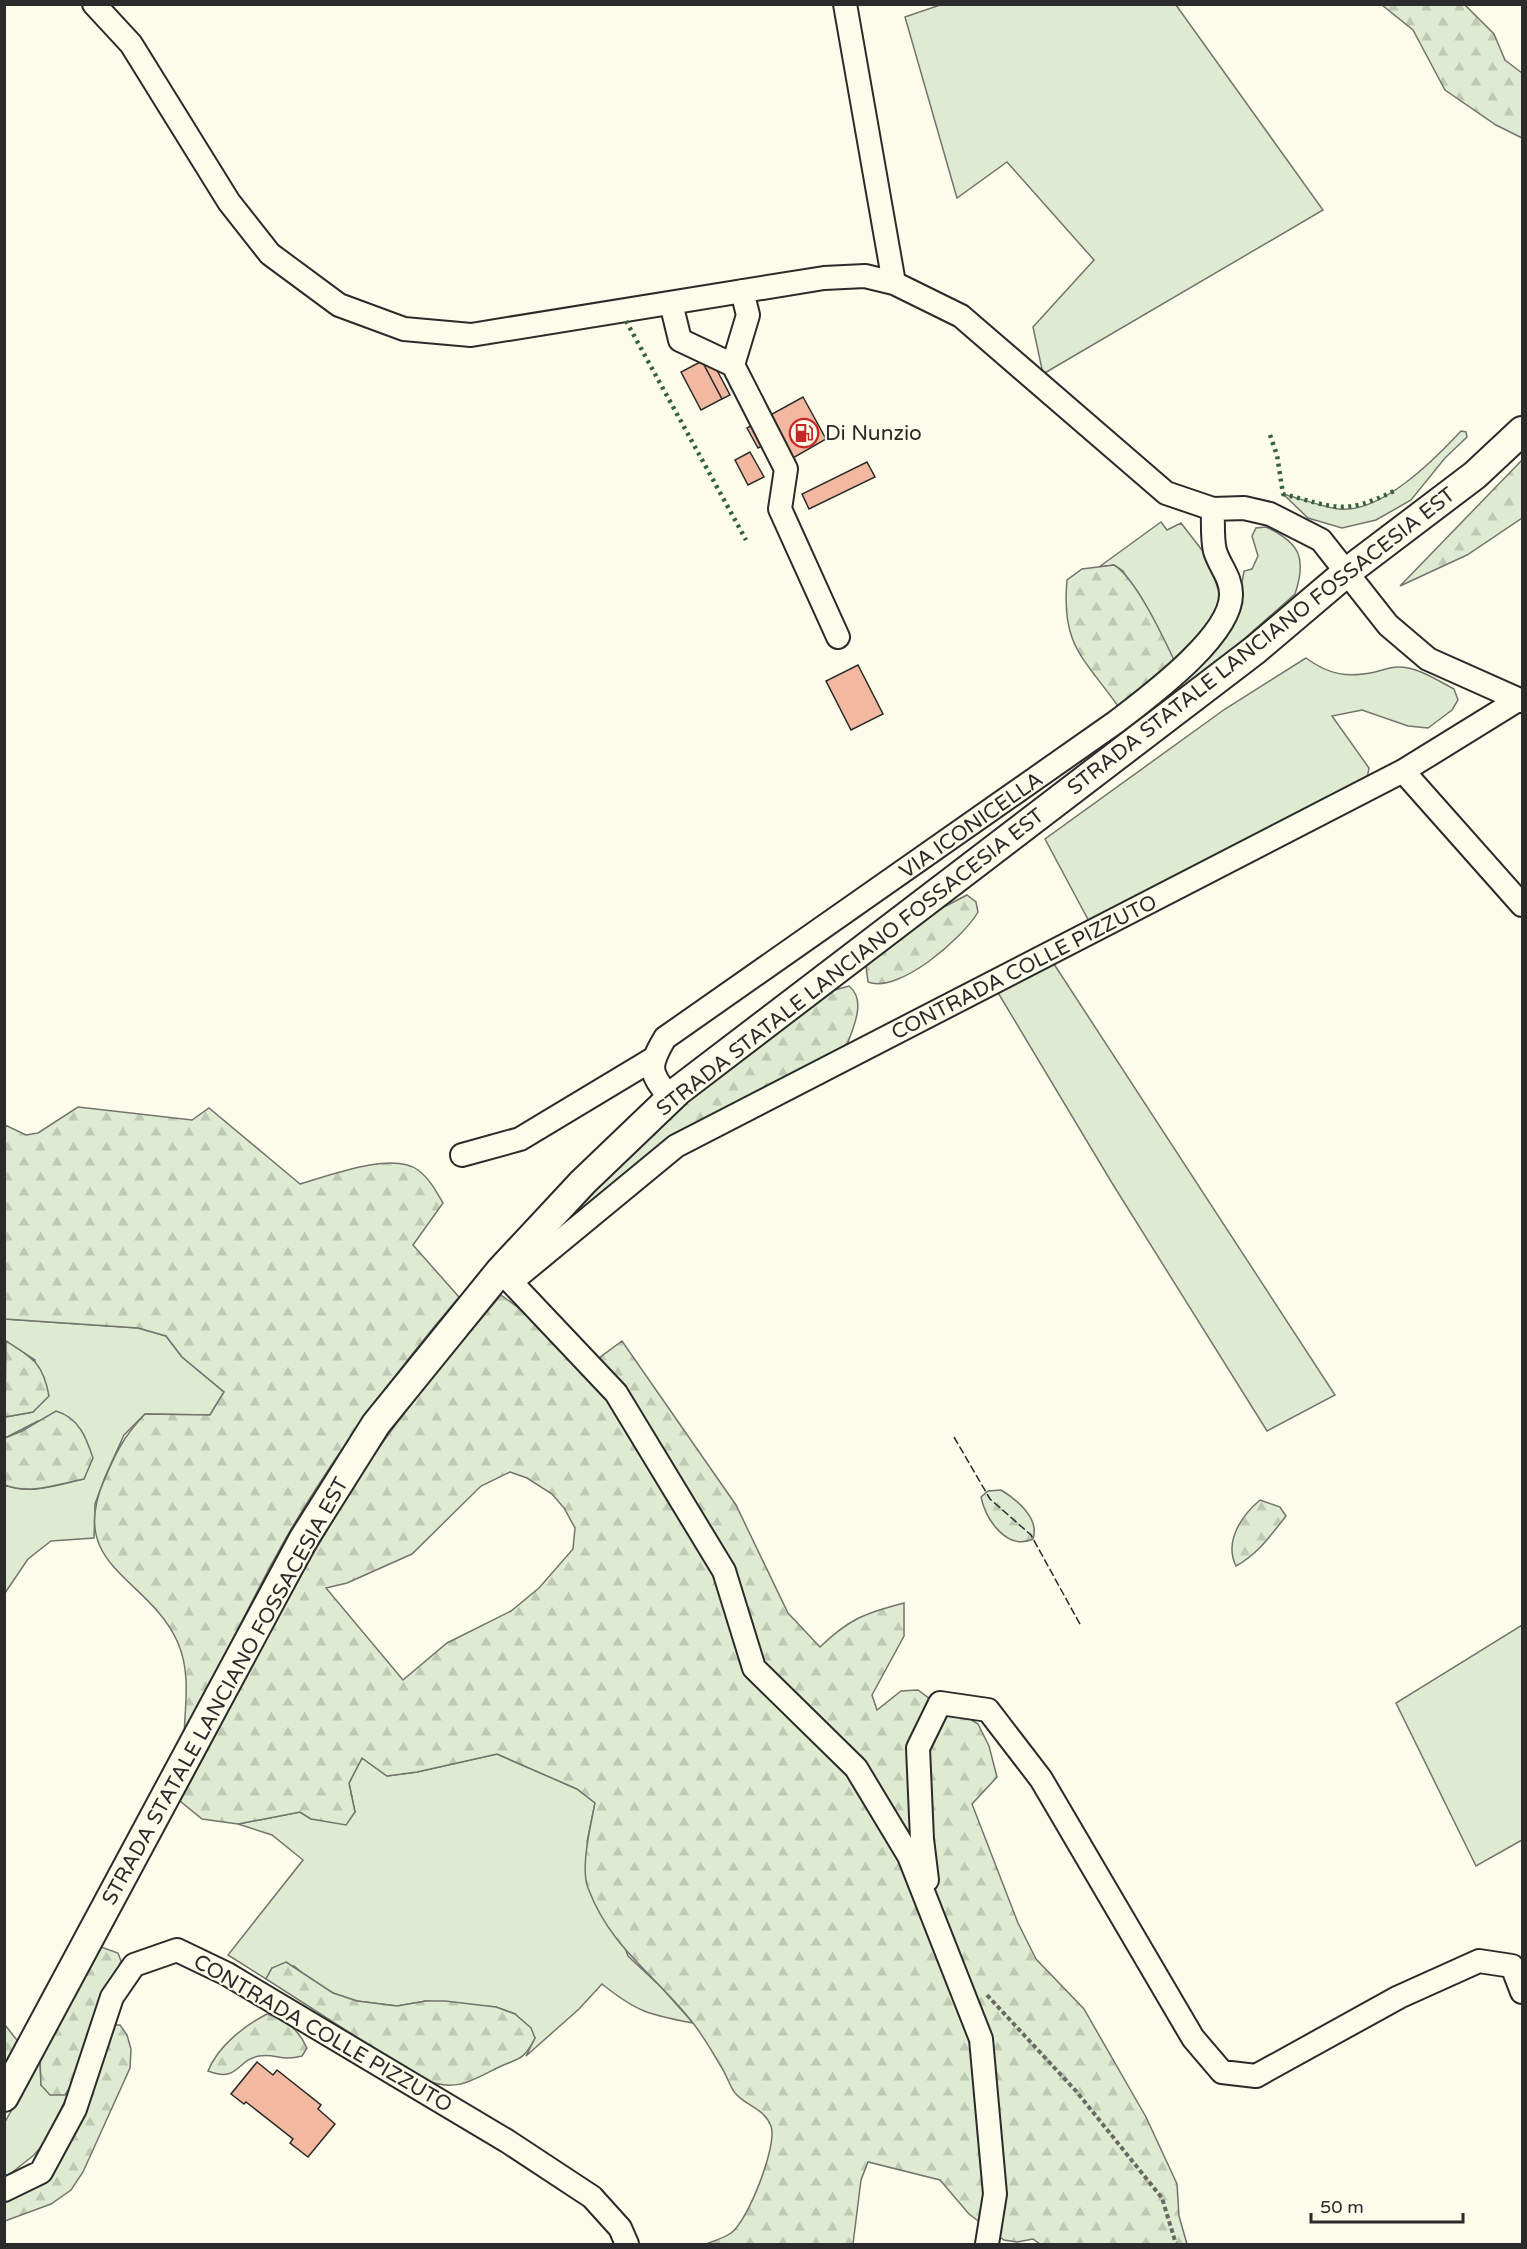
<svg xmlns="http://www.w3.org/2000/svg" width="1527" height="2249" font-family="'Varela Round',sans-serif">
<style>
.grass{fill:#deebd1;stroke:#74746e;stroke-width:1.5}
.forest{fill:url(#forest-firs);stroke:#74746e;stroke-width:1.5;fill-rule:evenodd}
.building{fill:#f2b8a0;stroke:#2b2b2b;stroke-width:1.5}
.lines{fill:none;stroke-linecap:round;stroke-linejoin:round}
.minor-casing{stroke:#2b2b2b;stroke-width:26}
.major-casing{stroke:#2b2b2b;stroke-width:32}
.path{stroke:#6a6964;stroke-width:4;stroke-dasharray:4.5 3;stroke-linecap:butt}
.minor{stroke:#fdfbea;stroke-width:22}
.major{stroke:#fdfbea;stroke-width:28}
.hedge{stroke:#34623c;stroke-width:4.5;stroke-dasharray:3 4.5;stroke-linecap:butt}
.fence{stroke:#2b2b2b;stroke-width:1.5;stroke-dasharray:8 3;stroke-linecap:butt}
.labels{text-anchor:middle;stroke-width:4.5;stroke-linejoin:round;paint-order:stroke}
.poi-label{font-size:21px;fill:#2b2b2b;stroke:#fdfbea;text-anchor:start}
.street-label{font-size:21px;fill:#2b2b2b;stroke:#fdfbea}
</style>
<defs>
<pattern id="forest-firs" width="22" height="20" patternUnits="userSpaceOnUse" patternTransform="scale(1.5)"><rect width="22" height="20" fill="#deebd1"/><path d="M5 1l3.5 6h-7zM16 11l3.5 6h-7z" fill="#bfcab4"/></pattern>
</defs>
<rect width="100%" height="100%" fill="#fdfbea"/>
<!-- grass -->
<path class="grass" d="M940,5H1176L1323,210L1043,374L1033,327L1094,260L1007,162L957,198L905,17Z
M1461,431L1466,432L1467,437L1445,458L1411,500L1376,520L1342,528L1308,518L1283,494C1301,499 1320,506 1338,509C1381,514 1434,460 1461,431Z
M1161,522L1167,530L1181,523L1225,580L1219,610L1176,664L1123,571L1114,565L1099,567Z
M1266,527C1300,543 1307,558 1295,594L1173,702L1174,689L1236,616L1244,571L1252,569L1258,556L1252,536L1256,528Z
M1306,658C1329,675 1348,678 1375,672C1383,670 1391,667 1398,667C1418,667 1437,680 1454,689L1458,700L1452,710L1428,728L1408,726L1362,710L1332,716L1369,768L1367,779L1091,925L1045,839L1225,709Z
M1052,961L1335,1395L1267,1431L1112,1183L997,991Z
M5,1319L138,1328L166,1336L182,1357L224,1392L210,1415L145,1414L124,1435L105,1477L95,1504L94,1538L51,1541L28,1559L5,1593V1485C30,1495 58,1485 83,1479L38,1421L5,1438V1417L33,1412L35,1360L5,1341Z
M1522,1625V1840L1476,1866L1396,1703Z
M497,1754L577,1789L595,1803L587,1842L628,1956L661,1987L693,2023C649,2015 637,2012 602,1984L579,2009L526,2056L535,2038L515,2014L496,2007L426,2001L397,2006L357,2001L333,1993L313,1982L294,1966L272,1968L266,1979L228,1955L303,1860L272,1835L238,1824L300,1812L311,1819L355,1812L349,1783L362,1758L387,1776L417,1772Z
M40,2060L41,2085L76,2078L45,2142L34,2155L5,2178V2122Z"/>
<!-- forest -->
<path class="forest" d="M1382,5H1465L1494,34L1505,60L1522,73V138L1496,125L1445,90L1413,30Z
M1522,460V518L1467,555L1400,586Z
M1114,565C1136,578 1164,639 1176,664L1118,706C1083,657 1061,645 1067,580L1082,569Z
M967,895L976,902L978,912C963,938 899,994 868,982L866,966L874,958L940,909Z
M849,986C867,1000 853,1029 846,1047L563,1228L559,1221L693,1090L831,991Z
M78,1107L192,1120L209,1108L300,1184C328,1176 392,1151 418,1170C429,1178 436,1191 443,1203L413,1245L459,1297C398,1369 341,1445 293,1526C253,1594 220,1667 184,1737C185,1705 191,1673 178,1643C150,1578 68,1568 103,1483C115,1454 123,1437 145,1414L210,1415L224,1392L182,1357L166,1336L138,1328L5,1319V1125L26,1135L38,1133Z
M501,1295L524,1312L546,1335L596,1360L622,1341L736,1505L788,1613L820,1647C849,1619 865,1613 904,1603V1636L872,1695L877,1710L901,1691L918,1690L942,1708L961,1713L978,1724L989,1746L997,1777L972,1804L1018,1923L1036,1959L1084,2009L1146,2117L1177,2184L1179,2216L1187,2244H1040L1033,2239L1017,2242L1004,2240L969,2214L940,2180L868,2162L861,2180L853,2244H706C714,2241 724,2238 731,2233C747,2223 778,2145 771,2126C763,2107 747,2107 735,2093C729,2085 726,2073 720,2065C712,2051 703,2036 693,2023C655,1974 611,1949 588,1888C580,1867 591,1825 595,1803L577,1789L497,1754L417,1772L387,1776L362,1758L349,1783L355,1812L346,1825L311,1819L300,1812L238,1824L202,1819L180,1801C243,1685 301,1565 374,1455C412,1399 457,1348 501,1295ZM510,1472L527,1478L552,1494L564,1508L575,1528L573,1549L539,1588L511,1611L447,1643L403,1680L326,1588L347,1583L412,1554L481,1486Z
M6,1341C33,1358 43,1363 49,1396L33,1412L5,1417Z
M56,1411C79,1418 86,1437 93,1458L84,1479C58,1484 30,1495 5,1485V1438L22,1431Z
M1001,1490C1016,1499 1040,1518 1033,1539C1007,1551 986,1520 981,1497L988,1491Z
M1260,1500L1280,1507L1286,1516C1271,1535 1258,1554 1236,1566C1224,1542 1241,1516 1260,1500Z
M101,1947L118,1953L121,1961L76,2078L65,2095H50L41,2085L40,2060Z
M286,1962L333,1993L357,2001L397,2006L426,2001H445L496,2007L515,2014L531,2028L535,2038C522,2063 519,2057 497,2068C468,2083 454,2092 422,2079L266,1979L272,1968Z
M267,2014C287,2020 298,2029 307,2048L302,2056C281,2062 276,2053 259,2056C236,2060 239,2083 208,2071C218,2046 244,2026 267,2014Z
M5,2025L20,2044L5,2068Z
M113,2025H120L127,2035L131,2049L130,2068L83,2172L71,2190L51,2204L5,2221L4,2195L32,2184Z"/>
<!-- building -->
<path class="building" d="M710,357L730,395L722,399L702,361Z
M702,361L722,399L701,410L681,372Z
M803,397L826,439L793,458L781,436L758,448L747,428Z
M750,452L764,477L748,485L735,460Z
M867,462L875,477L809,509L802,494Z
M858,665L883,714L851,730L826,681Z
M257,2062L273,2075L277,2070L321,2105L318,2109L335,2124L308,2157L290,2143L293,2139L246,2102L244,2104L231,2094Z"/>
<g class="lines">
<!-- minor casing -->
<g class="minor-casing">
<path id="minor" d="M94,4L131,44L229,202L270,254L339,305L404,329L471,335L824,278L865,276L894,283L961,316L1166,493L1213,509L1244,508L1270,514L1321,540L1388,625L1428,659L1522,701
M845,4L894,283
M671,303L680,340L733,365L786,469L780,509L838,637
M733,365L748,315L742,291
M1403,771L1522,905
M670,1098C649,1072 648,1067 665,1038L1116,722C1147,698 1232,636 1231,594C1231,577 1220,567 1215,551C1212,539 1213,522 1213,509
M462,1155L520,1139L653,1059
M500,1271L511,1282L676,1146L1403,771L1518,700
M511,1282L616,1393L724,1571L754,1668L856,1768L909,1856L981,2039L995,2194L987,2244
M927,1880L922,1839L918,1748L940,1703L988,1710L1041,1779L1193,2038L1222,2072L1256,2076L1399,1997L1479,1961L1512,1966L1522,1992
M4,2190L41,2172L75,2109L112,1997L134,1965L177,1950L227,1974L507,2141L592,2197L620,2228L627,2244"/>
</g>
<!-- major casing -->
<g class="major-casing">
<path id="major" d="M4,2097L303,1540L376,1424L500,1271L583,1182L679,1090L1255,650L1347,572L1475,475L1522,431"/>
</g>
<!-- path -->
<path class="path" d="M987,1995L1076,2091L1162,2198L1176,2244"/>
<!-- minor -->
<use href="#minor" class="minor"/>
<!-- major -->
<use href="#major" class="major"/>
<!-- hedge -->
<path class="hedge" d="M626,321L746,540
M1270,435L1277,455L1283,494C1335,507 1343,516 1394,491"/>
<!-- fence -->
<path class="fence" d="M954,1437L990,1499L1031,1535L1081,1626"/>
</g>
<!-- icons -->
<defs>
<g id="fuel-ring" transform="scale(1.5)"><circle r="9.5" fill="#fdfbea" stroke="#c62828" stroke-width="1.5"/><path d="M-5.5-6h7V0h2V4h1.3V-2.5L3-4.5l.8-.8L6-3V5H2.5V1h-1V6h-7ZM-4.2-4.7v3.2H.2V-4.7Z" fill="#c62828"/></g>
</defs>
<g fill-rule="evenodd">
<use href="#fuel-ring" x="804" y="433"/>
</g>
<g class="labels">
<!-- poi labels -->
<g class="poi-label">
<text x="825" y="440">Di Nunzio</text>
</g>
<!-- street labels -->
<g class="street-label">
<text transform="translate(1261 641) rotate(-38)" y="7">STRADA STATALE LANCIANO FOSSACESIA EST</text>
<text transform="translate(971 825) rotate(-35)" y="7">VIA ICONICELLA</text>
<text transform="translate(850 962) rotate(-38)" y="7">STRADA STATALE LANCIANO FOSSACESIA EST</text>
<text transform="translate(1024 967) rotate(-27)" y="7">CONTRADA COLLE PIZZUTO</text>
<text transform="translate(225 1691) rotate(-61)" y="7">STRADA STATALE LANCIANO FOSSACESIA EST</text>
<text transform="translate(323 2033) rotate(30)" y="7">CONTRADA COLLE PIZZUTO</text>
</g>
</g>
<!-- border -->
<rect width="1527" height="2249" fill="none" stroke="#2b2b2b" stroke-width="12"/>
<!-- scale -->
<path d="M1311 2213v9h152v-9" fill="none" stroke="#2b2b2b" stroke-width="3"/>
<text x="1320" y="2213" font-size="18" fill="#2b2b2b" stroke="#fdfbea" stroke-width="4.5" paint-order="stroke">50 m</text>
</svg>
